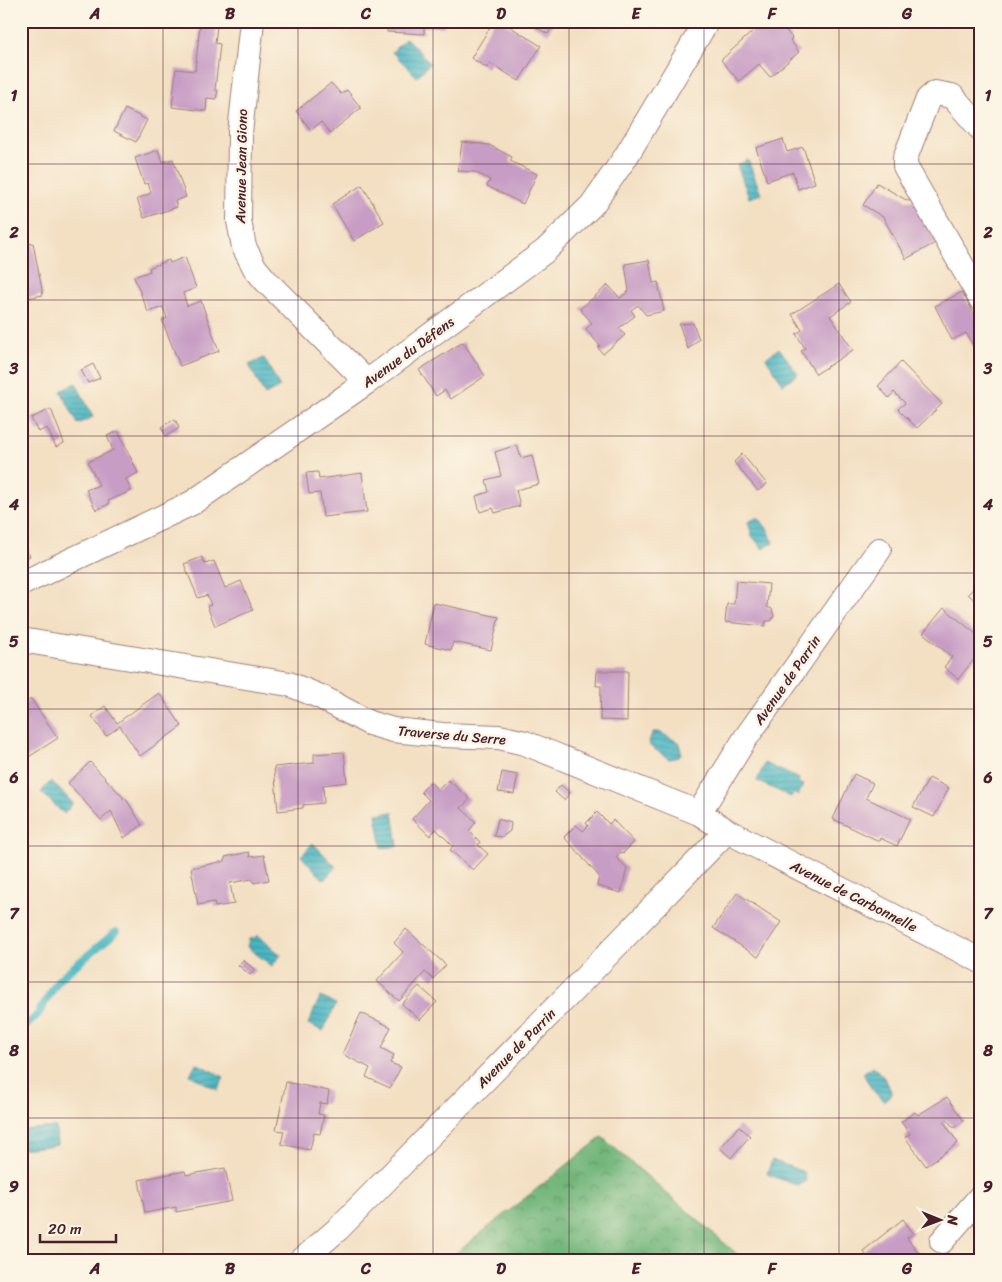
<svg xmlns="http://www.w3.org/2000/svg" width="1002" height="1282" font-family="Sriracha,sans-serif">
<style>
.forest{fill:url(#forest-crowns);stroke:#5e6a52}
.water{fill:url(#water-rules);stroke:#486a76}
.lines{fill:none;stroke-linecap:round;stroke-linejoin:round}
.stream{stroke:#47b5c2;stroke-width:8}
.building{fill:#c79cc5}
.street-casing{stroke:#9e7f76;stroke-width:26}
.street{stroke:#fff;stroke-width:24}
.grid{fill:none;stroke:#4a1f2b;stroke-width:1;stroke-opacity:0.55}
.labels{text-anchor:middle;stroke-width:5;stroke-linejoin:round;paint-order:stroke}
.street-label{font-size:14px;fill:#4a1f2b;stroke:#fcf5e5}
.neatline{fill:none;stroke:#4a1f2b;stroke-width:2}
.grid-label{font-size:16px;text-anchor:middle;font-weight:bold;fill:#4a1f2b}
</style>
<defs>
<pattern id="forest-crowns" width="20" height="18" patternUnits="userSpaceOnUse" patternTransform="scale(1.25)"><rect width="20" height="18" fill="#72b67a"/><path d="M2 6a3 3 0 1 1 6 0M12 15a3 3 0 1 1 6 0" fill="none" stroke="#609364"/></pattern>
<pattern id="water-rules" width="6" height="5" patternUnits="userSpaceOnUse" patternTransform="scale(1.25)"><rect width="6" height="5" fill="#47b5c2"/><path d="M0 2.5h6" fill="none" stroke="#3d939e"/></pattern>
</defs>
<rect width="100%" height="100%" fill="#fcf5e5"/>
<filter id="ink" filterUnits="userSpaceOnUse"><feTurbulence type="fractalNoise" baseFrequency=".02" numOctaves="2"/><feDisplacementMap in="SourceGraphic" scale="10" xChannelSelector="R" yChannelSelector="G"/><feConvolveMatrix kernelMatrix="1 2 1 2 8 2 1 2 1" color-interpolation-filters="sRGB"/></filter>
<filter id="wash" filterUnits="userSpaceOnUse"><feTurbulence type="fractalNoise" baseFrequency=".0096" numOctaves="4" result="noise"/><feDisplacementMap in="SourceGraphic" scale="20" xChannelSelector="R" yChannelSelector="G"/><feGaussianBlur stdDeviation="1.12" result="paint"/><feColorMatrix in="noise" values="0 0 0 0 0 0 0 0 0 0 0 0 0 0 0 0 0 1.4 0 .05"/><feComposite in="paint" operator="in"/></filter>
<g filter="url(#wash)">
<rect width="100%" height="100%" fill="#f3dfc2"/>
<!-- forest -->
<path class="forest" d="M602,1137L745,1261H446Z"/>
<!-- water -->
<path class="water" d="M406,38L430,63L417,77L392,52Z
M748,160L761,194L749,198L737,165Z
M779,348L798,374L783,384L766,358Z
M264,358L280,387L265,395L249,365Z
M76,383L93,417L78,424L61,391Z
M758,517L769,531L773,543L763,549L752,536L748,522Z
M653,732H659L680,743L681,753L679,757L669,759L650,746L649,740Z
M765,763L799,779L798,783L803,785L798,796L793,793L791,797L757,781Z
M51,781L73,803L64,814L41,792Z
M393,812L398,846L382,848L376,814Z
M313,843L336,867L324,880L301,856Z
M257,935L281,955L272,966L247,947L249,939L255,938Z
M320,997L336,1004L323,1031L308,1024Z
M196,1063L224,1077L218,1090L190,1075Z
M873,1066L886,1080L892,1094L883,1101L871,1088L863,1073Z
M56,1127L57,1145L21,1149V1130Z
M772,1160L804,1172L806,1179L805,1182L800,1183L799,1186L767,1174Z"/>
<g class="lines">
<!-- stream -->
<path class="stream" d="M21,1031L38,1014L59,979L116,932"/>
</g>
<g id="blocks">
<!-- building -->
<path class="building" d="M387,21H445L444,27H424V34L387,32Z
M494,21H501L541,46L519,81L490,63L487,68L471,58Z
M535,21H555L548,34L533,26Z
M764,21H778L792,38L790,40L799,52L770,77L759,64L739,81L721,60Z
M200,25L217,26L215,43L220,44L215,90H218L216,99L207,98L206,111L172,107L176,69L195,71Z
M331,83L341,94L347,90L361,108L330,133L321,122L311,130L296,111Z
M125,109L147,120L136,142L114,131Z
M783,139L787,152L803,147L815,183L798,189L793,172L767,181L756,148Z
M462,142L489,145L512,157L510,161L537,174L523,204L487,186L490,180L475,172L458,171Z
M158,150L163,162L173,159L186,197L175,201L177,207L144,218L137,199L151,193L148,183L144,184L135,158Z
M877,183L908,201L914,200L937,242L906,259L883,217L863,205Z
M362,185L384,222L354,241L332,204Z
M33,243L43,295L21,299V245Z
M185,257L196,288L183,293L187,306L201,301L219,351L180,366L162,320L167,318L163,307L148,312L134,277L150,271L149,268L169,260L170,263Z
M649,260L653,283L658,282L664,311L646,315L638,305L631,310L635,316L619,328L625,335L603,354L598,348L600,346L586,329L592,323L580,309L608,285L620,298L629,291L625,264Z
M839,284L851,302L830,316L853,350L816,374L801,351L805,348L796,334L802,330L792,314Z
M962,292L979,323H981V356L979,357L966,333L952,340L935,306Z
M693,323L699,339L688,349L679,324Z
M463,342L485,376L451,399L445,390L436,396L419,370Z
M901,362L942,404L917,428L898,409L905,403L894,392L889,398L878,386Z
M93,364L100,378L88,383L81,370Z
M51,409L64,443L56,447L47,428L38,432L31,418Z
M175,419L179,428L166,436L161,427Z
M118,431L138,473L126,479L131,491L108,501L109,504L96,510L86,490L99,485L88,462L113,450L107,436Z
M517,445L521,458L532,455L539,484L516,490L520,506L495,513L493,508L480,512L476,496L489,492L486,480L501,476L495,452Z
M742,454L767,484L758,491L734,462Z
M318,472L319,479L362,473L367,512L323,517L320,493L309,494L306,473Z
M21,539L30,556L21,561Z
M202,557L205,564L214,561L225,588L241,581L253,610L215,626L207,606L211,605L207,595L198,598L184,564Z
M736,581L769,584L767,607L772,609L774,616L771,621H766L765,626L725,622L727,604H734Z
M980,582L981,583V606L968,594Z
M434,603L499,617L491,650L453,642L451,650L425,644Z
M944,608L981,638V651L958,679L944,667L952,657L923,633Z
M597,671H628L627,721L600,720L601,686H596Z
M159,693L182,726L140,756L120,726L106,736L92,716L105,706L117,723Z
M31,699L58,738L21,762V706Z
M344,752L347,782L323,785L324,803L303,805V808L278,811L274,767L314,763V754Z
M90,762L123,797V800L126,799L142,825L124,838L111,811L101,820L68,783Z
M502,772L518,775L514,794L498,792Z
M854,774L873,783L866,798L910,819L897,846L880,838L879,841L833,819Z
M929,778L949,788L934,817L913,807Z
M448,780L470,799L461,808L476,822L469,831L480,842L478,845L488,854L473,870L450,850L453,846L436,829L430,836L412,819L429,800L421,792L430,782L438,790Z
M561,785L570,793L564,800L555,792Z
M597,812L609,824L613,820L634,842L623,853L621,852L616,857L627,868L621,893L597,886L599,876L564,837L576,825L583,831L588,826L586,823Z
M498,819L511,823L510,831L502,837L494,836Z
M249,852L250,857L264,855L269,880L254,883L252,879L230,883L234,904L215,907L214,902L198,905L191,868L225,861V857Z
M737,893L781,922L758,957L713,928Z
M406,929L446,965L433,979L425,972L399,1001L377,981L403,952L394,943Z
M243,960L255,970L250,975L238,965Z
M419,986L437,1002L420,1020L402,1004Z
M361,1013L391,1027L381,1048L394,1055L390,1063L401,1067L390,1088L366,1077L370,1068L342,1054Z
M286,1082L329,1091L327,1104L320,1103L318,1114L324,1115L320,1134L314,1133L310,1150L281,1144L284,1131L276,1130Z
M947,1097L964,1121L954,1128L947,1120L944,1122L958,1143L926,1166L905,1137L910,1134L901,1122L915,1112L918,1115Z
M739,1126L750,1136L731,1158L720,1148Z
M225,1168L232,1201L176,1212V1207L145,1213L139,1180L185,1171L186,1175Z
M903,1219L913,1233L907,1238L922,1257L917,1261H870L863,1251Z"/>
</g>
</g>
<g filter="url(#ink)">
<use href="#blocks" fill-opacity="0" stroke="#9e7f76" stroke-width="1"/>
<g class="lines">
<!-- street casing -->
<g class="street-casing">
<path id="street" d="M252,21L240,133L239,221L244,247L255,268L266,281L367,382
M981,129L952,96L935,93L928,99L905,158V166L981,299
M21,584L192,503L367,382L545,251L592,205L625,158L707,21
M21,640L289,684L321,697L369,723L393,730L443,735L499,737L525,743L699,813L727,831L981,961
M699,813L745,739L879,550
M942,1241L981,1196
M301,1261L338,1229L578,985L727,831"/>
</g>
<!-- street -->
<use href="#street" class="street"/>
</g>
</g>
<!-- grid -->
<path class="grid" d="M163,21V1261M298,21V1261M433,21V1261M569,21V1261M704,21V1261M839,21V1261M21,164H981M21,300H981M21,436H981M21,573H981M21,709H981M21,846H981M21,982H981M21,1118H981"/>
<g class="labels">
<!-- street labels -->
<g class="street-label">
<text transform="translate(241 166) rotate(-89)" y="5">Avenue Jean Giono</text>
<text transform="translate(408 352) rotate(-36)" y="5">Avenue du Défens</text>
<text transform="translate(787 680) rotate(-55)" y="5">Avenue de Parrin</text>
<text transform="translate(452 735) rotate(5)" y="5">Traverse du Serre</text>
<text transform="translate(854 896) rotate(27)" y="5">Avenue de Carbonnelle</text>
<text transform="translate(516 1048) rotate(-45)" y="5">Avenue de Parrin</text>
</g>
</g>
<!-- margin -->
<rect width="1002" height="1282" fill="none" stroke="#fcf5e5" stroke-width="55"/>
<!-- north arrow -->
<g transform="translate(940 1220) rotate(91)" stroke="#fcf5e5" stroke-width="4" paint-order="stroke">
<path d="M0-4L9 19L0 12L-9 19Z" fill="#4a1f2b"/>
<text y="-8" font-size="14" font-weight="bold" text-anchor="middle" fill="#4a1f2b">N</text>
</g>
<!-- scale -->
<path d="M40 1234v8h76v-8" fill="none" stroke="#4a1f2b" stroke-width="2.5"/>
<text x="48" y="1234" font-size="15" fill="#4a1f2b" stroke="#fcf5e5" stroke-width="4" paint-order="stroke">20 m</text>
<rect x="28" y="28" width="946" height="1226" class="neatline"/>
<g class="grid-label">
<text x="95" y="19">A</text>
<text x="230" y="19">B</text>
<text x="366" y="19">C</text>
<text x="501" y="19">D</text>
<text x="636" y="19">E</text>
<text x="772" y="19">F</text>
<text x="907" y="19">G</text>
<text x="14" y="101">1</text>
<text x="988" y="101">1</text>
<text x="14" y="238">2</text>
<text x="988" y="238">2</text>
<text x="14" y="374">3</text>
<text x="988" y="374">3</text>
<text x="14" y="510">4</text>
<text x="988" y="510">4</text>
<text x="14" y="647">5</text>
<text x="988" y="647">5</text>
<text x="14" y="783">6</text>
<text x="988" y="783">6</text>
<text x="14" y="919">7</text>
<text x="988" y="919">7</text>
<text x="14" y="1056">8</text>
<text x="988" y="1056">8</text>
<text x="14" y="1192">9</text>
<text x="988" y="1192">9</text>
<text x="95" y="1274">A</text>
<text x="230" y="1274">B</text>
<text x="366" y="1274">C</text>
<text x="501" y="1274">D</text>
<text x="636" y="1274">E</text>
<text x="772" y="1274">F</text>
<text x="907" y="1274">G</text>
</g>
</svg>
